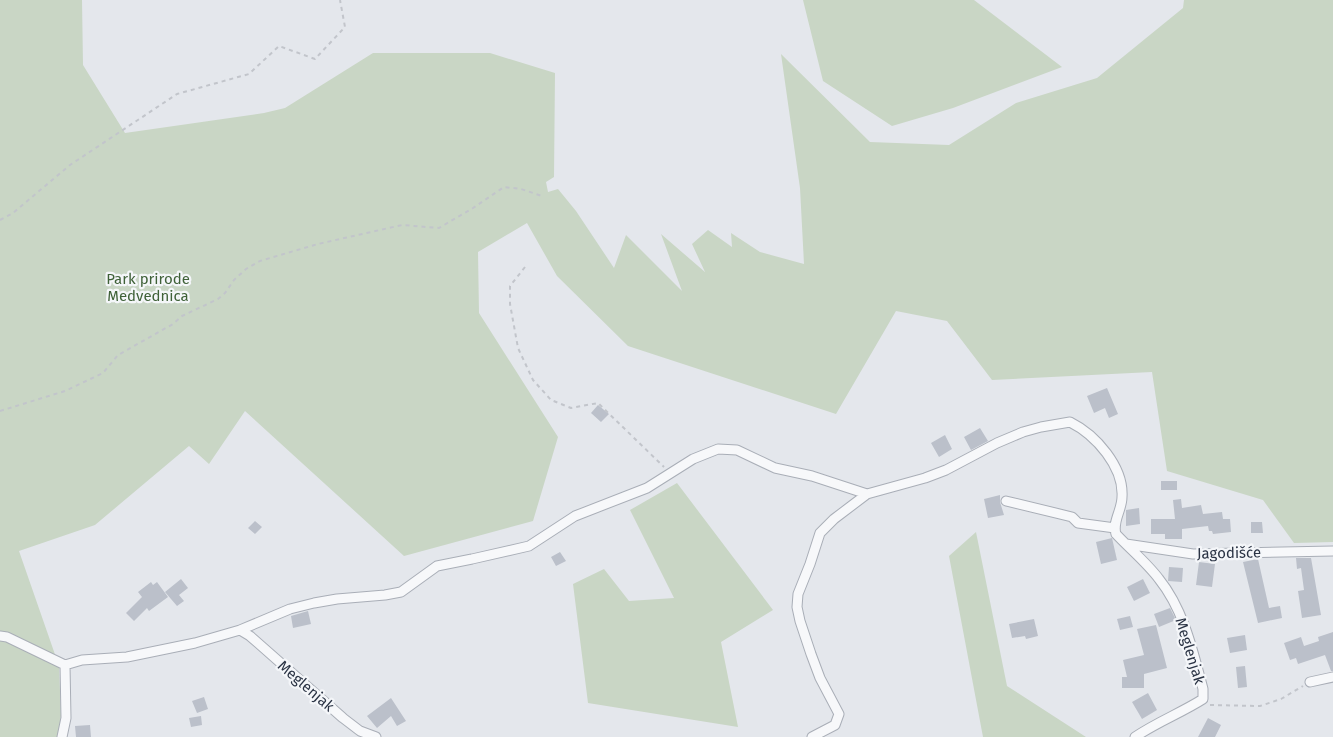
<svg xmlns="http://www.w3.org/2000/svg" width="1333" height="737" font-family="'Fira Sans',sans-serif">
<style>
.green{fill:#c9d6c5}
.building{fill:#bbc0ca}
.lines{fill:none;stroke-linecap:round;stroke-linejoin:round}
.minor-casing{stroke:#a9aeb7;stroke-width:11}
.path{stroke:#c2c5cb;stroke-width:2;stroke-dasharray:4 4;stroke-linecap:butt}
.minor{stroke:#f7f8fa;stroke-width:9}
.labels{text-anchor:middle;stroke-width:4.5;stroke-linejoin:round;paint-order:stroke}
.park-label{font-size:15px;fill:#3f6138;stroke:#f4f6f9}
.street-label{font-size:15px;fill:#2b3445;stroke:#f4f6f9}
</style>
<rect width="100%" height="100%" fill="#e4e7ec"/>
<!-- green -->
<path class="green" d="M0,0H82L83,65L125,133L264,113L285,108L373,53H490L555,73L554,177L546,182L548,192L558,189L576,211L614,268L626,235L682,291L661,234L705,272L692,244L708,230L732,247L731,233L760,252L804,264L800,188L781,54L870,142L949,145L1016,103L1097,78L1183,8L1184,0H1333V542L1294,543L1263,500L1167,471L1152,372L992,380L947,321L896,311L836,414L628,346L557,276L527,223L478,252L479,313L558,437L533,521L404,556L245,411L209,464L189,446L95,525L19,551L59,666L61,716L58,737H0Z
M803,0H974L1062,67L953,108L892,126L823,81Z
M677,483L773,610L721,642L738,727L588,703L573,584L604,569L629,601L674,598L630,510Z
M976,532L1007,686L1086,737H983L949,556Z"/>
<!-- building -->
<path class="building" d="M1107,388L1118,414L1109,418L1105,408L1094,413L1087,396Z
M598,405L609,414L601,422L591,413Z
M980,428L988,441L971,450L964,437Z
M945,435L952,449L939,457L931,443Z
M1161,481H1177V490H1161Z
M1000,495V502L1004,515L988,518L984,499Z
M1181,499L1182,508L1201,505L1203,514L1222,512L1223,519H1230L1231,532L1213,534L1212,531H1209L1208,526L1182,529V539H1165V534H1151V519H1175L1173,500Z
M1139,508L1140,524L1126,526V510Z
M255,521L262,527L255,534L248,528Z
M1251,522H1262L1263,533H1251Z
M1112,538L1117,560L1101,564L1096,542Z
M560,552L566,561L556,566L551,557Z
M1296,558H1311L1321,615L1302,618L1298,591L1304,590L1301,568L1297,569Z
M1258,559L1269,608L1280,606L1282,618L1258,623L1243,562Z
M1199,562L1215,564L1212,587L1196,585Z
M1169,567L1183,568L1182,582L1168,581Z
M181,579L188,588L179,595L184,601L177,606L165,592Z
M1143,579L1150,593L1134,601L1127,587Z
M151,582L153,585L157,582L168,597L149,611L147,608L134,621L126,613L142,597L138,592Z
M1170,608L1176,620L1159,627L1154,614Z
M308,611L311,624L293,628L291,616Z
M1130,616L1133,627L1120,630L1117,619Z
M1034,619L1038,636L1026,639L1025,636L1012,638L1009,624Z
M1156,625L1167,668L1144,674V688H1122V677H1127L1123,660L1144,655L1137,629Z
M1333,632V671H1331L1325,655L1298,664L1296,658L1290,660L1284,643L1301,637L1304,646L1319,641L1318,637Z
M1245,635L1247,650L1230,653L1227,638Z
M1245,666L1247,687L1238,688L1236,667Z
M1148,693L1157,710L1142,719L1132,702Z
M204,697L208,709L197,713L192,701Z
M391,698L406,721L397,726L391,716L377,728L367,716Z
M201,716L202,725L191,727L189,718Z
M1208,718L1221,725L1215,737H1198Z
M90,725L91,737H76L75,726Z"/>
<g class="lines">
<!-- minor casing -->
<g class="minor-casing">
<path id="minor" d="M1006,501L1072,517L1078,523L1115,528
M1126,544L1193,554L1333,551
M240,630L250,636L343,718L360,731L376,737
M0,636L7,637L65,665L82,660L127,657L195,643L240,630L290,609L314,603L337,599L385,595L401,592L437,566L472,559L529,546L575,516L647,488L693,459L718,449L737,450L775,468L812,476L867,494L925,478L946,470L997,443L1023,432L1041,427L1070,422C1096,435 1124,467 1122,497C1122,510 1112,522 1116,534C1130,549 1147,563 1159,579C1184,610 1193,652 1203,689V699C1181,713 1157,722 1135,737
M1310,682L1333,677
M62,737L66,718L65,665
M812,737L835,725L839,714L820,678L811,654L800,621L797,607L798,594L810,564L820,533L834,519L867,494"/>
</g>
<!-- path -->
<path class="path" d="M0,220L13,213L70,165L177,94L249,74L279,46L315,59L345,27L340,0
M525,267L510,286V304L518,348L533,380L551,400L571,408L598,403L664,467
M0,411L65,391L103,373L118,355L173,324L182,316L218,299L225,293L234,280L246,269L260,261L318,244L402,225L439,228L473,208L504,187L521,189L542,196
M1210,705L1260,706L1281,699L1303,686"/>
<!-- minor -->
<use href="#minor" class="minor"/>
</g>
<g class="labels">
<!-- park labels -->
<g class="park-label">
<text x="148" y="284">Park prirode<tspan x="148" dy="17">Medvednica</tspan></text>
</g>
<!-- street labels -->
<g class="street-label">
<text transform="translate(1229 553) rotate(-1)" y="5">Jagodišće</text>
<text transform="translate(1190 651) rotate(73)" y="5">Meglenjak</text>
<text transform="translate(306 686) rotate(41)" y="5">Meglenjak</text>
</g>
</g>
</svg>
